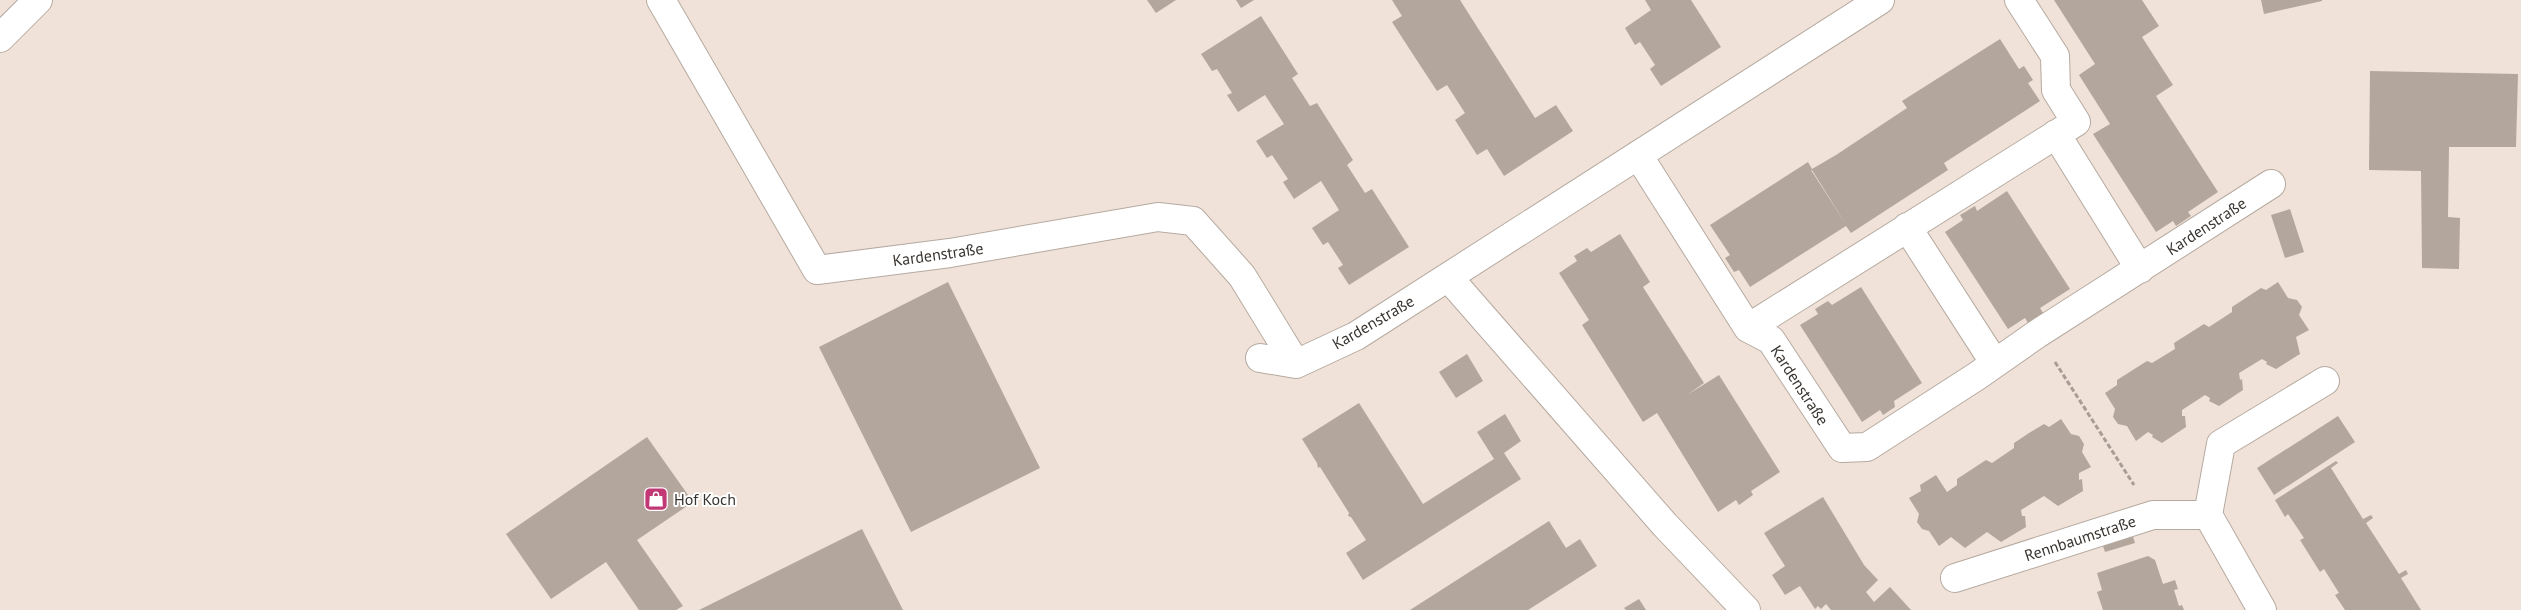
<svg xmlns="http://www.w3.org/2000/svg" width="2521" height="610" font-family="'PT Sans',sans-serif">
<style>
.building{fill:#b3a69c;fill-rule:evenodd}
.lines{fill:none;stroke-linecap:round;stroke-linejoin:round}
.minor-casing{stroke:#b6aaa0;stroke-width:30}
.path{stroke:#a89d96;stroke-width:3;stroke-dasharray:5 2.5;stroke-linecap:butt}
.minor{stroke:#fff;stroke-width:28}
.labels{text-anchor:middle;stroke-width:4;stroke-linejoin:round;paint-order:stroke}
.street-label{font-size:16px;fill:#393430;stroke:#fff}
.poi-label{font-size:16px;fill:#393430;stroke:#fff;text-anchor:start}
</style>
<rect width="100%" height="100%" fill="#f0e2d8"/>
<!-- building -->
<path class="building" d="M1147,0H1176L1156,13Z
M1236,0H1254L1241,8Z
M1392,0H1460L1535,118L1556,105L1573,131L1504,176L1487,149L1477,155L1455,120L1465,113L1447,85L1437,91L1414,56L1392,22L1402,16Z
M1645,0H1691L1721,47L1661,86L1650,69L1655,65L1640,42L1635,45L1625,28L1651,10Z
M2054,0H2142L2159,26L2142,37L2173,85L2156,96L2218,192L2188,212L2191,216L2176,226L2173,221L2156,232L2093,134L2110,124L2079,75L2095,64Z
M2261,0H2322V1L2264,14Z
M1261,16L1298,74L1292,78L1310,106L1317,103L1353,160L1347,165L1365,193L1372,189L1409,247L1349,285L1338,268L1343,265L1328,242L1323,245L1312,228L1339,210L1321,181L1294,199L1283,182L1288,179L1272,155L1267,158L1256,141L1284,124L1265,95L1238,112L1227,95L1232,93L1217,69L1212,71L1201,54Z
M2000,39L2019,69L2024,66L2033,80L2028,83L2040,101L1944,163L1948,170L1851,233L1846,226L1750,287L1739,270L1734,272L1725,258L1730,255L1710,225L1808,162L1812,169L1836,155L1907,108L1902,101ZM1811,170H1812L1847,226Z
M2370,71L2518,74L2516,147H2449L2448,217L2460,218L2459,269L2422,268L2421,171L2369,170Z
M2007,191L2070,289L2040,308L2043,313L2028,323L2025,318L2008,329L1945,232L1963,220L1960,215L1975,206L1977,211Z
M2290,209L2304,252L2285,258L2271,215Z
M1620,234L1650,282L1643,287L1704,383L1687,395L1719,375L1780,472L1751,491L1753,495L1739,505L1736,500L1718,512L1657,413L1643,422L1582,325L1589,320L1559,273L1577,261L1574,256L1587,248L1591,252Z
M948,282L1040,468L911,532L819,347Z
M2278,282L2288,298L2297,300L2302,307L2299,315L2309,330L2296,337L2300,354L2276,369L2266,364L2267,362L2262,359L2239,373L2240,380L2242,379L2243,390L2219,406L2209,401L2210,398L2205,395L2182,410V416H2185L2186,427L2162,443L2152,437L2153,435L2148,432L2136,441L2127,426L2118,424L2113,417L2115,409L2105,393L2117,385V380L2147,361L2152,363L2175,349L2174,343L2204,324L2209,327L2232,312V307L2261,288L2266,290Z
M1861,287L1922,383L1894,401L1895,407L1883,415L1880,410L1862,422L1800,325L1818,314L1815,309L1828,301L1832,305Z
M1467,354L1483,381L1456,398L1439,372Z
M1359,403L1423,504L1494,459L1477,432L1505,414L1521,441L1504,453L1521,479L1363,580L1346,553L1366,540L1351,517L1348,516L1349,513L1320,467L1318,468L1317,463L1302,439Z
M2338,416L2355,442L2274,495L2257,468Z
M2061,419L2071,434L2079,436L2084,444L2082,452L2091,467L2079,473V480L2082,479L2083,491L2058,506L2044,496L2021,510L2022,516H2025L2026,527L2001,542L1987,532L1965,548L1951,537L1939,546L1929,531L1922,529L1917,522L1919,514L1909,498L1921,491L1920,485L1936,475L1947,492L1957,485V479L1986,460L1992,463L2014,448V443L2029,433L2044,424L2049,427Z
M647,437L693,502L637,540L683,606L676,610H639L606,562L551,599L506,534Z
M2336,461L2338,463L2331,468L2363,519L2371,515L2373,518L2366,523L2399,574L2406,570L2408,574L2401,578L2421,610H2345L2335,595L2339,593L2324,569L2320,572L2300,540L2304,538L2288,514L2285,517L2275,500Z
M1823,497L1864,565L1878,580L1866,592L1874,602L1890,587L1911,610H1831L1826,604L1821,609L1818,606L1815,609L1800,586L1785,595L1772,575L1785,566L1764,533Z
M1549,521L1566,548L1580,539L1597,566L1528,610H1410Z
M2130,527L2135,543L2105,552L2100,537Z
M862,529L903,610H699Z
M2148,556L2155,560L2163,584L2175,580L2178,589L2174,590L2179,606L2182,605L2184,610H2103L2097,592L2102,590L2097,573Z
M1639,599L1646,610H1626L1624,608Z"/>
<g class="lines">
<!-- minor casing -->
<g class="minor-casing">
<path id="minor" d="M661,0L817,270L950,253L1158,217L1193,221L1242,276L1296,364
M0,38L38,0
M2056,134L2140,269
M1638,155L1748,328L1771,340L1842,448L1867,447L1977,376L2037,334L2271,184
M1907,227L1994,362
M1448,277L1665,525L1746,610
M1748,328L2076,122L2056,90L2055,56L2019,0
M1260,358L1296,364L1356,336L1880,0
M2208,515L2262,610
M1955,578L2153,515H2208L2221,444L2325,381"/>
</g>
<!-- path -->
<path class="path" d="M2055,362L2134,485"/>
<!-- minor -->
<use href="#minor" class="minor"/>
</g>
<!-- icons -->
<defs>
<g id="shop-square" transform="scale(1.25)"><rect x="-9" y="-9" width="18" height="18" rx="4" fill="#c13875" stroke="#fff"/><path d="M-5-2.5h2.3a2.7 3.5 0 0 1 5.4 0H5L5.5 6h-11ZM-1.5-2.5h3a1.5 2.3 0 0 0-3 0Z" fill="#fff"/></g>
</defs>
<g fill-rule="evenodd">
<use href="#shop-square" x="656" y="499"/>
</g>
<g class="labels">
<!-- street labels -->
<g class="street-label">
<text transform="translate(2206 226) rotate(-33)" y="6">Kardenstraße</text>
<text transform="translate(938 254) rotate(-8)" y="6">Kardenstraße</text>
<text transform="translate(1373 322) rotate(-30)" y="6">Kardenstraße</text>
<text transform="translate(1800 385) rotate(57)" y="6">Kardenstraße</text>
<text transform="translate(2080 538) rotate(-18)" y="6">Rennbaumstraße</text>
</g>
<!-- poi labels -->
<g class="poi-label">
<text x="674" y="505">Hof Koch</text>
</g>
</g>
</svg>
